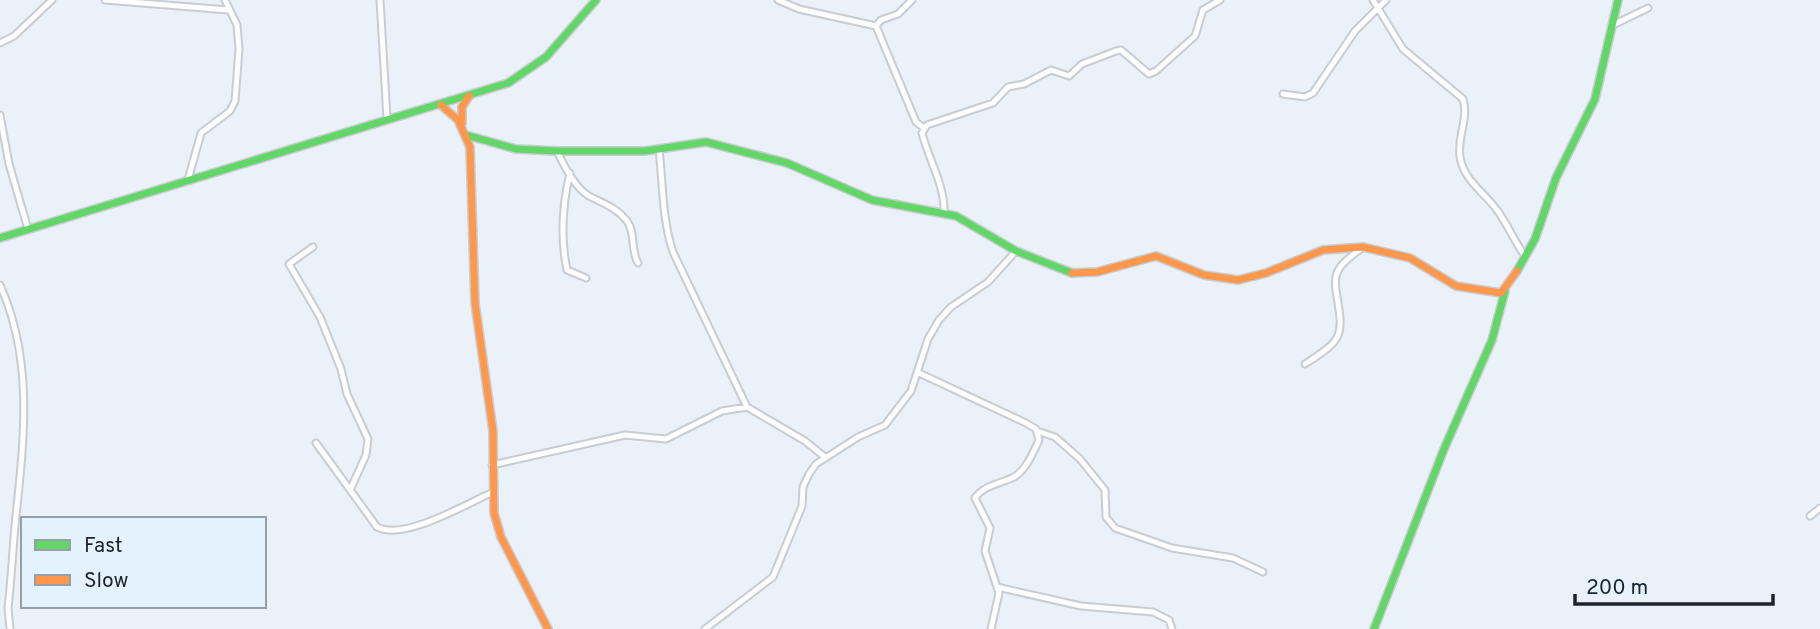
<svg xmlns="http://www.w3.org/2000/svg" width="1820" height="629" font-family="Overpass,sans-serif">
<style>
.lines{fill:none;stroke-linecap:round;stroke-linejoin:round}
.street-casing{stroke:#c7cdd2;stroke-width:9}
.fast-casing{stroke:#c7cdd2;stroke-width:10}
.slow-casing{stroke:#c7cdd2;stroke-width:10}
.street{stroke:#fcfdfe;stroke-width:5}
.fast{stroke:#63d668;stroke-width:7}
.slow{stroke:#ff974d;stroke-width:7}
</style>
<rect width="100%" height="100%" fill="#eaf1f8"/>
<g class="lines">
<!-- street casing -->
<g class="street-casing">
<path id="street" d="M105,0L228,10
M380,0L387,118
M778,0L799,9L876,26
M912,0L898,14L881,20L876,26L916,122L924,128
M1373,0L1403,49L1463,99C1469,119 1457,136 1460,157C1464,181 1484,192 1497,210C1508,225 1514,241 1525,256
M1613,25L1648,8
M0,43L14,36L52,0
M1283,94L1305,97L1313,93L1355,31L1386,0
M0,115L9,164L28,229
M659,149C663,184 662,219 673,252L747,407
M557,151C564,166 575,188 589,196C603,203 617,208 627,221C636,233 630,249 638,263
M570,173C562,206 560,236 567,270L586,278
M188,180L201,133L230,111L235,101L239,49L237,25L225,0
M944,213C945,185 929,161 922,133L927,125L993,103L1008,87L1024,84L1051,70L1069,76L1082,64L1116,51L1121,50L1149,74L1156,71L1195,36L1203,10L1220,0
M313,247L289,264L320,317L341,369L347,394L368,439L366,455L350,490
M0,285C32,356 25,431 17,506C13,540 12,574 8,608L10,629
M1305,364C1346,338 1343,335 1336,290C1335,283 1335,275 1339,269C1344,260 1356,253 1363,247
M919,373L1026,423L1036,429L1039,440C1033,453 1026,470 1014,477C1000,484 984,485 975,498L990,528L985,551L999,593L991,629
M1037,431L1055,437L1080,459L1105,490L1106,517L1115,528L1172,548L1233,558L1263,572
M316,443L377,527C404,541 464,505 491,493
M492,465L625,435L666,439L722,411L747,407L805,441L826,458
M1810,516L1820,508
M997,587L1081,606L1153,612L1169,620L1172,629
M705,629L773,577L802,506L803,487L809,474L816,464L858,437L885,425L911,391L928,339L939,320L951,307L988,282L1016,251"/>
</g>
<!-- fast casing -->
<g class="fast-casing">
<path id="fast" d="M466,135L516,149L557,151H645L706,142L787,163L872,200L956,216L1016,251L1072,273
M0,238L508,83L546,57L596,0
M1517,271L1535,239L1556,178L1595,99L1618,0
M1374,629L1444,449L1492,340L1505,291"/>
</g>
<!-- slow casing -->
<g class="slow-casing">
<path id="slow" d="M441,105L458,120L470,147L475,303L493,431L494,513L501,537L548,629
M462,123V107L469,96
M1072,273L1097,272L1156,256L1204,275L1238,280L1266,273L1323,250L1363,247L1410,258L1456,286L1501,293L1517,271"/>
</g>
<!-- street -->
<use href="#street" class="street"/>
<!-- fast -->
<use href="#fast" class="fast"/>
<!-- slow -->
<use href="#slow" class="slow"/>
</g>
<!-- legend -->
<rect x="21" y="517" width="245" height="91" fill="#e4f2fe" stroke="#949fa9" stroke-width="2"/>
<rect x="35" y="540" width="35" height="10" fill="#63d668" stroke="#949fa9" stroke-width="2"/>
<text x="84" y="552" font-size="21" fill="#1d2329">Fast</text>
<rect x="35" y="575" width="35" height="10" fill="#ff974d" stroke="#949fa9" stroke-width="2"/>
<text x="84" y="587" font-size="21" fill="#1d2329">Slow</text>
<!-- scale -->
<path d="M1575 594v10h198v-10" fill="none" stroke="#1d2329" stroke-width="3.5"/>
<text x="1586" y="594" font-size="21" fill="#1d2329" stroke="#e4f2fe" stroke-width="5" paint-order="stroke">200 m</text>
</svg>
